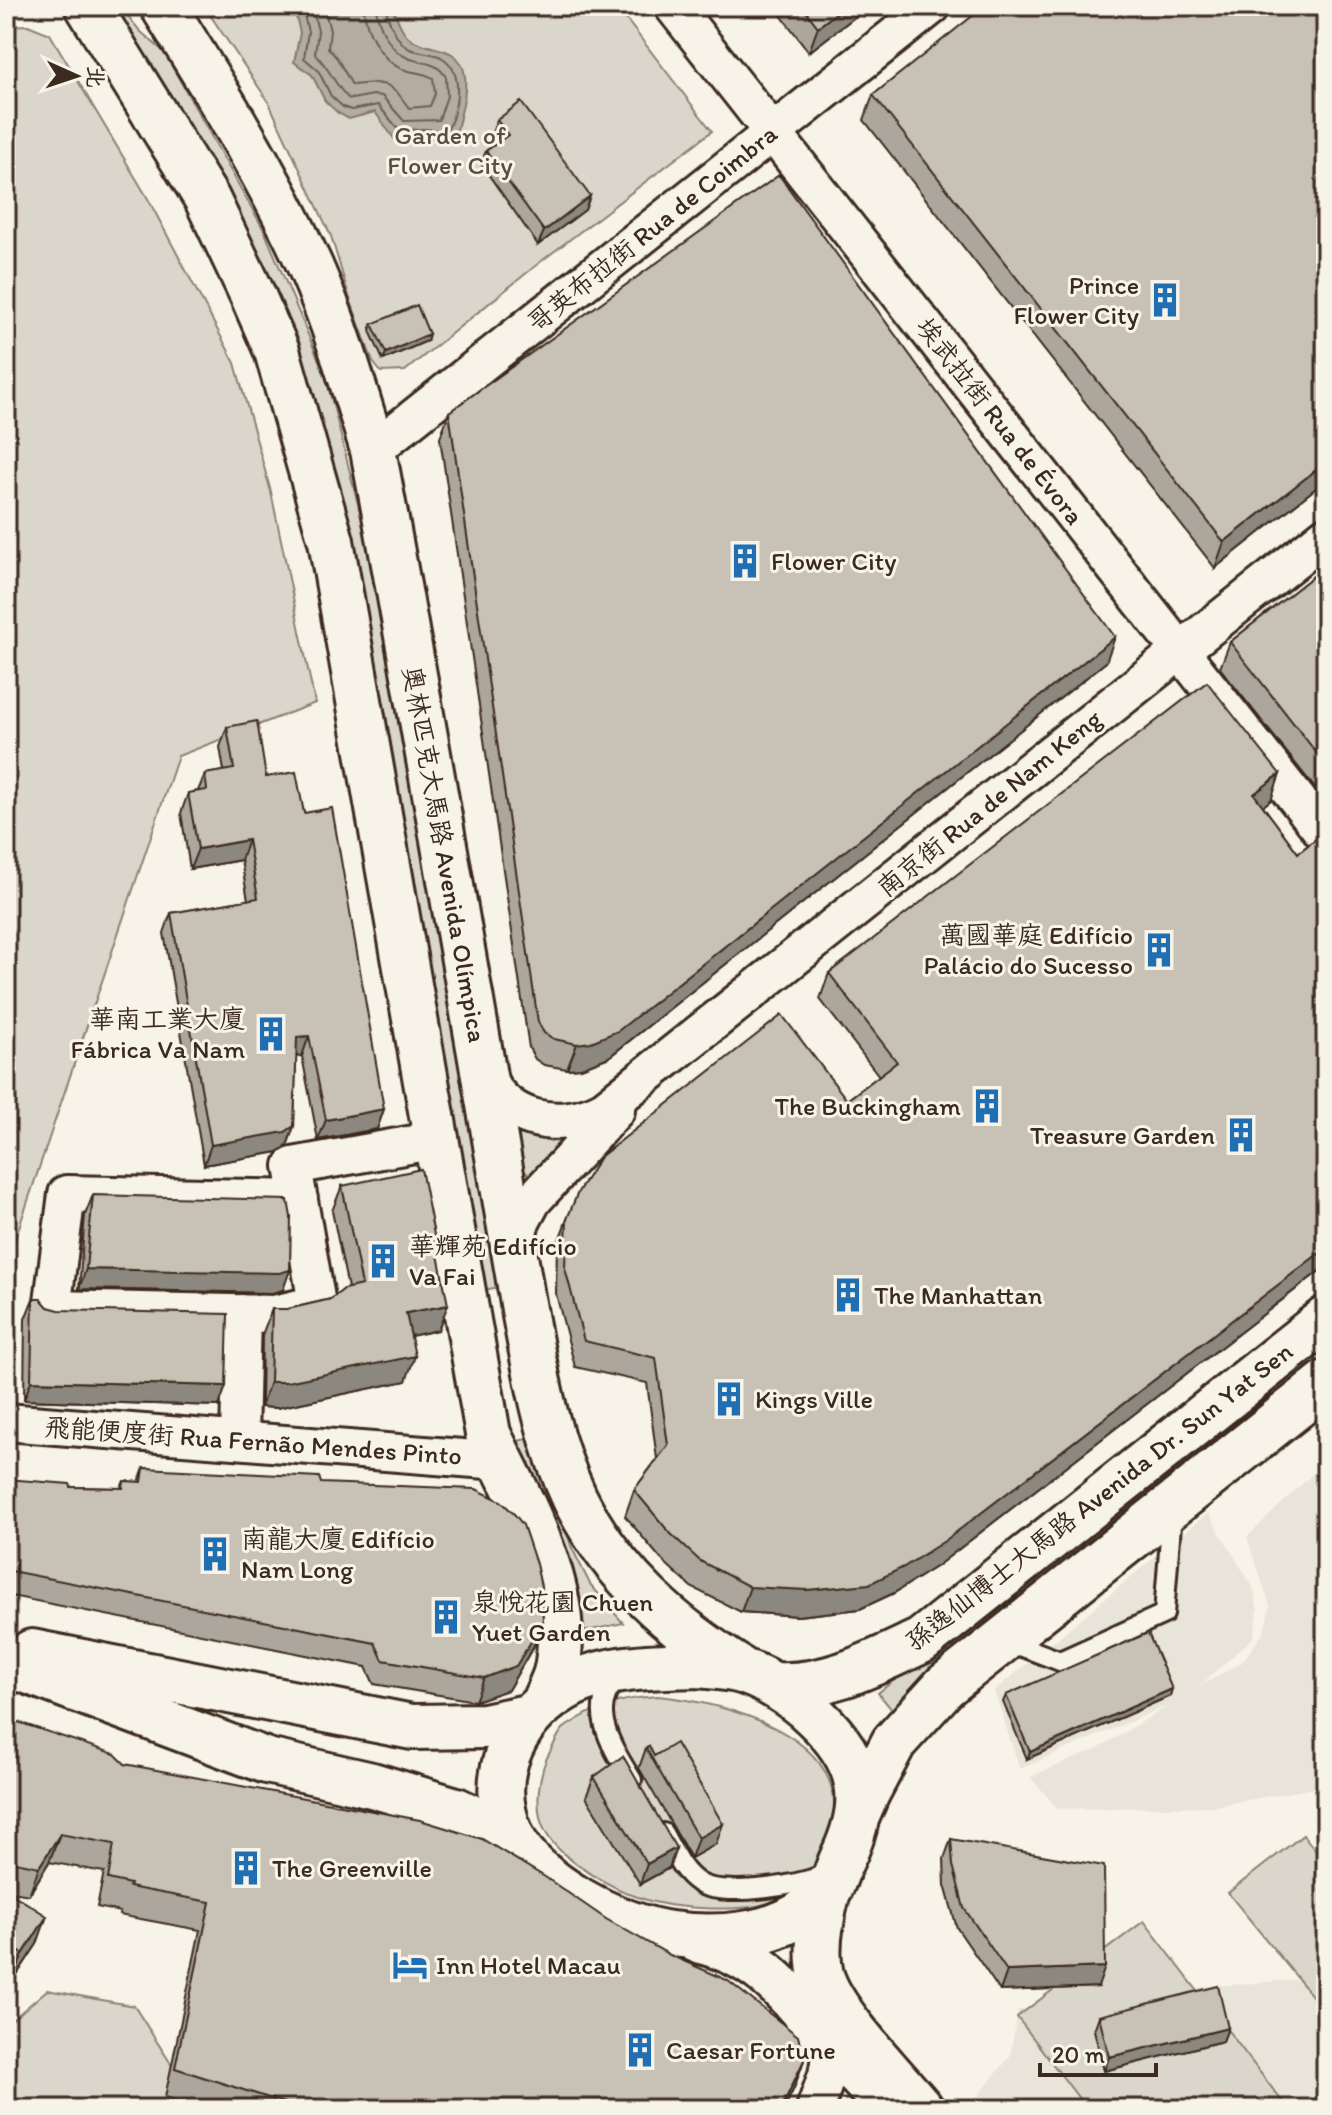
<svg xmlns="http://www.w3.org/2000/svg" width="1332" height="2115" font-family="Itim,'LXGW WenKai TC',sans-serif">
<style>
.built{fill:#e9e4d9}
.green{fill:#dbd6cb;stroke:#8b8074;stroke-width:2}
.water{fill:#b4aca0;stroke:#84786c;stroke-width:2}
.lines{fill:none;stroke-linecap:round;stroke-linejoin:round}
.shore{stroke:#6b5e52;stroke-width:2}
.lane-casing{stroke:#3b2a1e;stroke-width:24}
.street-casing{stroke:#3b2a1e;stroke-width:42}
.primary-casing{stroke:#3b2a1e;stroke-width:50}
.lane{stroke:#f7f3e8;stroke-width:18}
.street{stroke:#f7f3e8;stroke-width:36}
.primary{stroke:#f7f3e8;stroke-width:44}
.wall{fill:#aca69d;stroke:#3b2a1e;stroke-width:2}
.shaded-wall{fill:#8c877f;stroke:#3b2a1e;stroke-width:2}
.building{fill:#c8c1b6;stroke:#3b2a1e;stroke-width:2}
.labels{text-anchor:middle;stroke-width:6;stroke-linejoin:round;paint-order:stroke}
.park-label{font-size:26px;fill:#5b4c41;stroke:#f7f3e8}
.street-label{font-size:26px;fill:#3b2a1e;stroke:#f7f3e8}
.poi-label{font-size:26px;fill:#3b2a1e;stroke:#f7f3e8;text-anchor:start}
</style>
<rect width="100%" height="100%" fill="#f7f3e8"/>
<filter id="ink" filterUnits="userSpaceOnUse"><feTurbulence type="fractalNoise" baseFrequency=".0125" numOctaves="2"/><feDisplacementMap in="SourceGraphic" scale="16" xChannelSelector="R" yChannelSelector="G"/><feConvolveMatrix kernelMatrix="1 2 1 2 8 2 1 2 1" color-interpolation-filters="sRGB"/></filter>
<g filter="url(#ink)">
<!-- built -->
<path class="built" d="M1326,1461V1786L1215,1806L1058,1809L1030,1777L1097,1749L1171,1704L1020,1769L994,1691L1208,1513L1253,1587L1258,1611L1254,1637L1197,1688L1242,1662L1264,1632L1270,1606L1247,1537Z
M1326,1973V2109H980L974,2101L1010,2056L1018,2010L1094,2005L1202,1987L1306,1979Z"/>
<!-- green -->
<path class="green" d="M107,6H120L140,31L164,52L264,230L326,377L365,532L499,1287L484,1290L311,399L279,300L201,156Z
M204,6H616L712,131L539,263L405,371L381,372L373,362L349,296L331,236L268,101Z
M28,25L50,34L147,197L235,363L271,492L315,703L178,756L6,1266V26Z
M522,1131H590L532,1175C516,1171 518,1154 515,1141Z
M1326,1338V1365L893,1711L878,1693Z
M535,1437L572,1548L590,1584L623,1623L574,1634L569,1583L518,1441Z
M658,1696C725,1703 848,1734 833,1822C828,1856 803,1891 769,1903C741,1912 683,1909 654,1902C621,1894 561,1862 545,1831C533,1809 539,1770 551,1750C555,1743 558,1734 563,1729C567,1725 574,1722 578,1719C605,1703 628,1698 658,1696Z
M1303,1835L1326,1863V2013L1228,1893Z
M1144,1921L1288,2109H1087L1017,2017Z
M47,1990L134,2006L200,2109H6V2025Z"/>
<!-- water -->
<path class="water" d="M294,6H392C397,17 401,32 411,39C426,51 461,43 465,76C467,98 459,118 455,139L425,137L395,140L375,112L349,119L338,113L325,101L312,75L294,62L300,33Z"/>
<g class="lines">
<!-- shore -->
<path class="shore" d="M302,6L308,32L304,58L318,70L331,96L343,107L351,110L378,105L400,131L424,129L447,131C457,111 466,71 441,57C431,52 420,53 410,49C397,43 387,19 386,6
M312,6L318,31L315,54C329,67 334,84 348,98L352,99L373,95L382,96L404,121L439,120L447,96L446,77C436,61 424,64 408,58C390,52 377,23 376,6
M324,6L330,31L328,48L337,58L352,85L375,83L387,85L397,92L409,108L430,106L435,94L433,78C423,72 413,73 402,69C381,61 364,28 364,6"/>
<!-- lane casing -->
<g class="lane-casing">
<path id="lane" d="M1007,1641L1060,1661L1164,1614L1172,1512
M619,1678C584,1707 614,1750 632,1780
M663,1833C673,1851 681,1871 699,1883C721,1898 809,1886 830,1871"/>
</g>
<!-- street casing -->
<g class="street-casing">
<path id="street" d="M673,6L1326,836
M373,450L932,6
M483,1068C500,1121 559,1133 604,1109L1326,535
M299,1199L67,1194L52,1309L274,1314L317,1304L293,1166L436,1140
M515,1251L520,1224L533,1200L616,1110
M6,1422L500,1461
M239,1440L242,1313
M815,2109L827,2075L832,2045"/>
</g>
<!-- primary casing -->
<g class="primary-casing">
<path id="primary" d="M88,6L207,199L253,296L277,351L331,541L488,1434C522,1505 575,1592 556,1673C553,1683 548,1692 544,1702
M163,6C216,91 268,175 310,266C336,325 354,388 373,450C416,677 454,905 494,1133C504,1194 515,1254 525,1315C537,1379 547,1440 575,1499C612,1574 673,1628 743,1671
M32,1652L412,1727L484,1726L527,1717
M6,1663L267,1761L372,1785L456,1810L511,1836
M697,1665C713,1667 731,1667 745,1672C788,1686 848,1736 857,1783C862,1809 853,1836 842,1859C837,1870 834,1882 828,1892C824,1899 815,1903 809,1908C772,1937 717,1940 671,1934C620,1928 532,1883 511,1835C484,1774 516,1713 573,1684C609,1666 657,1666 697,1665Z
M775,1685C828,1688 874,1663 921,1641L1326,1319
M857,1816L867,1793L894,1742L945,1686L1326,1383
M827,1895C821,1918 815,1951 821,1975C832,2014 894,2076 921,2109
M697,1940C763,1955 789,1996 831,2044C850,2066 871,2087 889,2109"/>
</g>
<!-- lane -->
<use href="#lane" class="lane"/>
<!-- street -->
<use href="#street" class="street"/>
<!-- primary -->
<use href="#primary" class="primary"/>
</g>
<!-- wall -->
<path class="wall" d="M774,6H869L809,52Z
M1326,6V480L1215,568L864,120L873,95Z
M497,120L590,196L585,210L538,245L481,164L486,151L498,142L492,133Z
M372,324L427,341L383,360L370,331Z
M449,412L1106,662L609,1057L581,1068L567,1069L544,1065L535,1059L529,1048L440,438Z
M1326,566V802L1220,668L1230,642Z
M227,727L266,777L304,813L384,1109L377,1129L318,1140L302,1056L296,1057L294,1126L287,1146L278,1152L204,1165L164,933L171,913L248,900L241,860L190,869L181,813L188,793L198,791L205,774L224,771L220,747Z
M1280,774L1271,800L1263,806L1298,853L1326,831V1266L937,1566L894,1593L860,1609L798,1616L741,1612L691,1587L660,1558L625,1516L634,1490L657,1459L647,1383L575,1367L556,1294L557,1245L567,1219L847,1100L879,1076L820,999L829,973Z
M342,1186L438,1330L411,1336L406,1381L277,1408L261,1407L262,1335L272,1309H288L331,1299L348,1288L332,1211Z
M93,1195L283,1290L272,1293L79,1289L85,1215Z
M33,1299L48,1307L219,1406L24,1400L25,1319Z
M144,1468L321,1483L543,1622L534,1645L508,1690L475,1701L374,1684L366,1667L6,1595V1479L71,1487L121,1488L124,1481L139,1482Z
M1006,1695L1170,1696L1027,1759L1003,1702Z
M6,1718L125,1764L804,2060L794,2088L784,2109H205L165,2097L200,1930L119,1915L120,1912L97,1907L104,1872L49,1862L29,1895L7,1891L37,1944L12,1982L6,1978Z
M646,1748L654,1756L716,1844L691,1858L639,1768Z
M594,1777L676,1848L669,1868L640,1884L586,1797Z
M951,1839L1098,1987L1000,1991L957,1928L945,1885L944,1859Z
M1099,2016L1228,2028L1223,2041L1104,2071L1094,2030Z"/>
<!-- shaded-wall -->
<path class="shaded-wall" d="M845,6H869L809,52L818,27Z
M590,196L585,210L538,245L544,231Z
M429,334L427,341L383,360L386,353Z
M1326,462V480L1215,568L1224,542Z
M1115,637L1106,662L609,1057L581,1068L567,1069L577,1044Z
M1280,774L1271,800L1245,820L1254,794Z
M248,840L241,860L190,869L198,849Z
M309,1036L302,1056L289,1057L297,1037Z
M384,1109L377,1129L318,1140L326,1120Z
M294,1126L287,1146L278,1152L204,1165L211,1145Z
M1326,1248V1266L937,1566L894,1593L860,1609L798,1616L741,1612L750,1587Z
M86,1269L290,1270L283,1290L272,1293L79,1289Z
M448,1305L438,1330L397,1339L406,1313Z
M415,1356L406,1381L277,1408L261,1407L270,1382Z
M31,1381L226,1386L219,1406L24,1400Z
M543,1622L534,1645L508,1690L475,1701L484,1678Z
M1172,1689L1170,1696L1027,1759L1030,1752Z
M723,1824L716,1844L691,1858L698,1838Z
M60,1834L49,1862L29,1895L39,1867Z
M676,1848L669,1868L640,1884L647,1864Z
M47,1916L37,1944L12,1982L23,1954Z
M1105,1967L1098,1987L1000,1991L1007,1971Z
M1228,2028L1223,2041L1104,2071L1109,2057Z
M804,2060L794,2088L784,2109H781Z"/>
<!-- building -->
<path class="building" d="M802,6H845L818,27Z
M985,6H1326V462L1224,542L873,95Z
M521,102L590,196L544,231L486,151L508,135L497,120Z
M779,175L1115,637L618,1031L591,1042L577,1044L554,1039L544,1033L538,1022L449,412Z
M417,305L429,334L386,353L372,324Z
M1326,566V765L1230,642Z
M1207,682L1280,774L1254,794L1298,853L1326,831V1248L946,1540L904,1567L869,1584L807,1590L750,1587L700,1561L669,1532L634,1490L668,1445L656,1358L584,1341L565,1268L567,1219L578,1192L600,1157L782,1015L847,1100L897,1062L829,973Z
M257,721L266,777L296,772L304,813L332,808L384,1109L326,1120L309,1036L297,1037L294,1126L285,1132L211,1145L171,913L258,898L248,840L198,849L188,793L207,790L205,774L234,769L227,727Z
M421,1169L448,1305L406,1313L415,1356L287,1382H270L272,1309H288L331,1299L344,1289L362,1285L342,1186Z
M93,1195L288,1200L291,1217L290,1270L279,1273L86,1269Z
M33,1299H41L48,1307L59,1310L228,1314L226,1386L31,1381Z
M144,1468L319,1477L321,1483L476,1489L501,1501L515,1515L523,1525L536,1564L542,1591L543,1622L516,1666L484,1678L383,1660L375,1643L6,1570V1479L70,1484L71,1487L123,1488L124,1481L142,1482Z
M1148,1633L1172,1689L1030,1752L1006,1695Z
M6,1718L115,1754L125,1764L420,1820L482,1839L545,1877L606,1919L670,1955L727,1980L798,2036L804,2060L781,2109H303L175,2068L210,1902L129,1887L130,1884L108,1879L114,1844L60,1834L39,1867L6,1860Z
M676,1743L723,1824L698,1838L646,1748L649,1746L654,1756Z
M623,1756L676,1848L647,1864L594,1777Z
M951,1839L1104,1866L1105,1967L1007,1971L964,1908L953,1865Z
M6,1890L47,1916L23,1954L6,1943Z
M1218,1986L1228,2028L1109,2057L1099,2016Z
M1326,2096V2109H1309Z"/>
</g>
<!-- icons -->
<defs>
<g id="building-bare" transform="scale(2.76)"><path d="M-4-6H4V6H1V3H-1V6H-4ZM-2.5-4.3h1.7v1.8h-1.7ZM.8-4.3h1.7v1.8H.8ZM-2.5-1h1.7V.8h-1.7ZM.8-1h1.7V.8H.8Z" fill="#1f6fb2" stroke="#f7f3e8" stroke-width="2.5" paint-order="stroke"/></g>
<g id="hotel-bare" transform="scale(2.76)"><path d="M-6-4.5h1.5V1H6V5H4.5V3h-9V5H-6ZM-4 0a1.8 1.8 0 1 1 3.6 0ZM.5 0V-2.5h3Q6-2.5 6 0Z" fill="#1f6fb2" stroke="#f7f3e8" stroke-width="2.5" paint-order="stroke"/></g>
</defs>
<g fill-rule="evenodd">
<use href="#building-bare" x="1165" y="300"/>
<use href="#building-bare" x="745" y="561"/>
<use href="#building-bare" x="1159" y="950"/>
<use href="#building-bare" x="271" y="1034"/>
<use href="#building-bare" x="987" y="1106"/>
<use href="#building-bare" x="1241" y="1135"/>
<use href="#building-bare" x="383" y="1261"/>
<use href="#building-bare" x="848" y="1295"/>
<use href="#building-bare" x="729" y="1399"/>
<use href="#building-bare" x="215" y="1554"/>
<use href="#building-bare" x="446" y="1617"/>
<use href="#building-bare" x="246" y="1868"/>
<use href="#hotel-bare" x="410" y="1965"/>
<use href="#building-bare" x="640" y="2050"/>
</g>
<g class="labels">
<!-- park labels -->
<g class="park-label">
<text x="450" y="144">Garden of<tspan x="450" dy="30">Flower City</tspan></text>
</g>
<!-- street labels -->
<g class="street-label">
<text transform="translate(652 228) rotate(-39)" y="9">哥英布拉街 Rua de Coimbra</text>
<text transform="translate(1000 421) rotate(52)" y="9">埃武拉街 Rua de Évora</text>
<text transform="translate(989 803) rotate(-39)" y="9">南京街 Rua de Nam Keng</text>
<text transform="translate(445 854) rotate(80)" y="9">奧林匹克大馬路 Avenida Olímpica</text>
<text transform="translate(253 1441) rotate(4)" y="9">飛能便度街 Rua Fernão Mendes Pinto</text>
<text transform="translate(1099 1496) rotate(-38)" y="9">孫逸仙博士大馬路 Avenida Dr. Sun Yat Sen</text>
</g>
<!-- poi labels -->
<g class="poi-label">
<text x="1139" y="294" text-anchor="end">Prince<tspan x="1139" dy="30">Flower City</tspan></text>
<text x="771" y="570">Flower City</text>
<text x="1133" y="944" text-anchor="end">萬國華庭 Edifício<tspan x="1133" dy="30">Palácio do Sucesso</tspan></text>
<text x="245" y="1028" text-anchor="end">華南工業大廈<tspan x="245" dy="30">Fábrica Va Nam</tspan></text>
<text x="961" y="1115" text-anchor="end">The Buckingham</text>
<text x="1215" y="1144" text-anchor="end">Treasure Garden</text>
<text x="409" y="1255">華輝苑 Edifício<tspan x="409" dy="30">Va Fai</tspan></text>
<text x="874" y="1304">The Manhattan</text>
<text x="755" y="1408">Kings Ville</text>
<text x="241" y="1548">南龍大廈 Edifício<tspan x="241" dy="30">Nam Long</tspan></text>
<text x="472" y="1611">泉悅花園 Chuen<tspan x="472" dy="30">Yuet Garden</tspan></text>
<text x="272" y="1877">The Greenville</text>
<text x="436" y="1974">Inn Hotel Macau</text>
<text x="666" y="2059">Caesar Fortune</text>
</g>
</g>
<!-- margin -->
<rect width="1332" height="2115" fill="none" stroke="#f7f3e8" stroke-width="32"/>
<rect x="16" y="16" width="1300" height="2083" fill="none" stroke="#3b2a1e" stroke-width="3" filter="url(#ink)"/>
<!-- north arrow -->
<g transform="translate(76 76) rotate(93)" stroke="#f7f3e8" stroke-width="6" paint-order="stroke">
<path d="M0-6L14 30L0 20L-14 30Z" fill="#3b2a1e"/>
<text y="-12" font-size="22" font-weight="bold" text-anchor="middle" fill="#3b2a1e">北</text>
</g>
<!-- scale -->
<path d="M1040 2063v12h116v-12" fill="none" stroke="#3b2a1e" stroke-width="4"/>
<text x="1052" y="2063" font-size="24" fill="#3b2a1e" stroke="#f7f3e8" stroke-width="6" paint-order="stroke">20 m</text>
</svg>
